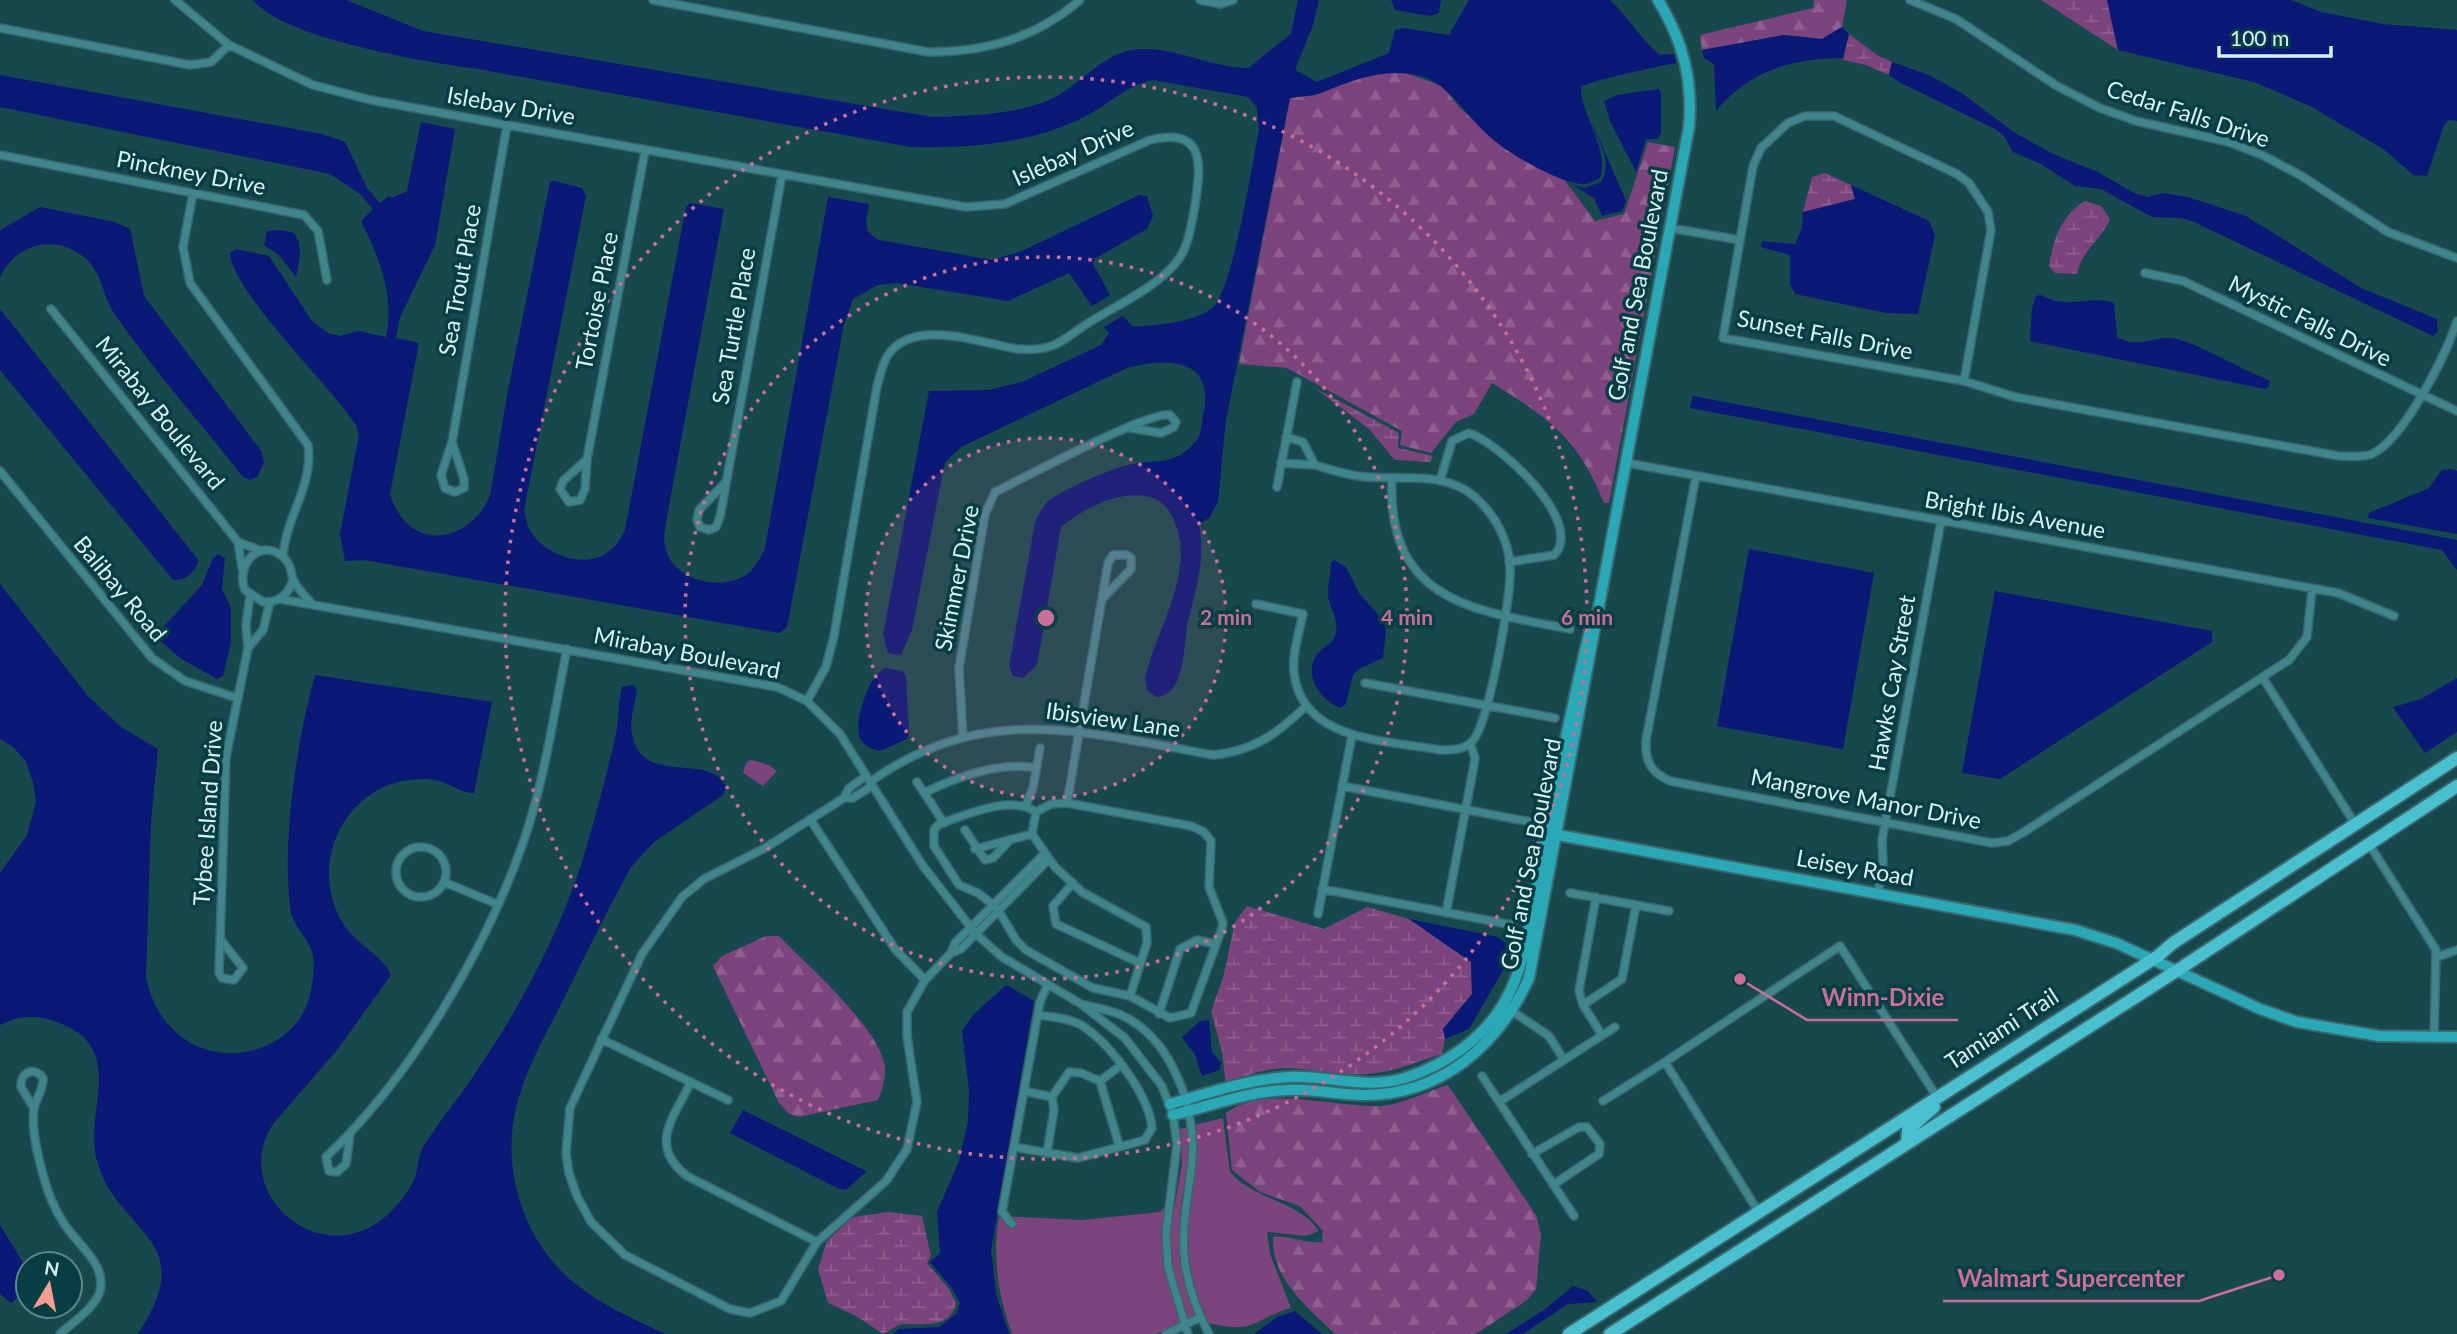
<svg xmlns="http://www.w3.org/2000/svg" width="2457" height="1334" font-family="Lato,sans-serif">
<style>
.forest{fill:url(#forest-firs)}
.wetland{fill:url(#wetland-marsh)}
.park{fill:#7c447d}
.water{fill:#091975}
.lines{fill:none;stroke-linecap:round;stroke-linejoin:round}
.street-casing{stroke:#39666c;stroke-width:10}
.secondary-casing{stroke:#39666c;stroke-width:14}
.primary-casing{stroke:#39666c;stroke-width:16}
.street{stroke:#40848c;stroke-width:7}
.secondary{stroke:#2ba8b6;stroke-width:10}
.primary{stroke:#4ac0ce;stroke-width:12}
.ring{fill:none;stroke:#cb6f99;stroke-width:3.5;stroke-dasharray:3.5 7}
.labels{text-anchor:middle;stroke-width:7;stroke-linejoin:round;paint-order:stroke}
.street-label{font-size:23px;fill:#d8f1f5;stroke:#073e44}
.centre{fill:#cb6f99;stroke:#073e44;stroke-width:3.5}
.ring-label{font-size:21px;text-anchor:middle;font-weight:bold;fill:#cb6f99;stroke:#073e44;stroke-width:7;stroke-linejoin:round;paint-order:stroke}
.leader{fill:none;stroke:#cb6f99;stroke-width:2.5}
.callout-dot{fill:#cb6f99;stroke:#073e44;stroke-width:2.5}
.callout-label{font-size:24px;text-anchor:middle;font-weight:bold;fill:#cb6f99;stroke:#073e44;stroke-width:7;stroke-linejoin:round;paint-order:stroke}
</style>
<defs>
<pattern id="forest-firs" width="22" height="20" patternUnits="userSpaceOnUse" patternTransform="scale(1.75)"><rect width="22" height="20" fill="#7c447d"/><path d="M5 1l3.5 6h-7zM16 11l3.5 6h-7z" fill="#8e5f90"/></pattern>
<pattern id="wetland-marsh" width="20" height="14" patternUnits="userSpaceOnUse" patternTransform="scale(1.75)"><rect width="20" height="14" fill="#7c447d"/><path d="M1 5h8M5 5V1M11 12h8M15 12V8" fill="none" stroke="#8e5f90"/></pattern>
</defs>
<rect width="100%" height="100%" fill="#16484e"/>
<!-- forest -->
<path class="forest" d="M1814,0H1847L1842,27L1822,39L1784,35L1702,50L1700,35L1813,8Z
M1402,72L1442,86L1459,107L1504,148L1563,178L1595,221L1624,214L1648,142L1675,147L1609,503H1604C1578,438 1550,419 1492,383L1474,414L1456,422L1431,453L1400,445L1402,431L1287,368L1239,364L1290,98L1319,94L1336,84L1375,73Z
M766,936H779C808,966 873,1022 884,1062C887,1076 883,1087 878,1100L799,1117L789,1114L779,1103L713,966L722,956Z
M1448,1085L1536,1215L1541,1234L1536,1289L1527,1300L1476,1334H1335C1308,1307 1271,1279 1273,1237C1291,1235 1304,1244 1322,1242L1323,1231L1300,1206L1260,1192L1232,1170L1226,1113C1263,1084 1336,1108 1380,1106C1401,1105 1427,1091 1448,1085Z"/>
<!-- wetland -->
<path class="wetland" d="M2041,0H2107L2118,50Z
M1849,34L1877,55L1892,62L1889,75L1866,65L1843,60Z
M1825,173L1851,185L1855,199L1803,212L1812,177Z
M2085,201L2101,206L2110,219C2101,240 2081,251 2077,274L2055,273L2049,266C2053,241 2061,215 2085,201Z
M1315,388L1399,433L1398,448L1433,456L1430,462L1395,460L1369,429Z
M1247,906L1324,929L1367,907L1409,919L1471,962L1472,994L1443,1029L1445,1039L1442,1054C1419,1061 1393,1072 1369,1074C1310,1077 1287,1053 1226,1085L1222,1052L1211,1011L1223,978L1235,922Z
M888,1212L922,1216L931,1256L927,1263L949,1289L956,1304C949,1330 923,1323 903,1324C896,1325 890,1331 883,1334L858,1317L828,1303L818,1269L827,1241L853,1217Z"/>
<!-- park -->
<path class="park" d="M751,760L769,765L777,771L763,786L743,773L746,763Z
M1223,1118L1230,1172C1256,1201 1297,1200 1319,1231L1306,1236L1267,1232L1270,1254L1291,1308C1248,1321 1259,1334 1208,1323C1191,1287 1184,1245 1189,1206C1193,1179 1199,1153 1195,1125Z
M1188,1127C1191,1155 1184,1181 1181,1208C1178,1246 1185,1278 1196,1315L1187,1319L1172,1266L1170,1232L1182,1164L1180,1129Z
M1165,1207C1161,1251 1168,1280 1180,1322L1157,1334H1012C998,1293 992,1259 999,1216L1082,1220L1160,1212Z"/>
<!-- water -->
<path class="water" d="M253,0H346L423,31L932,117C965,116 1019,114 1049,100C1077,88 1100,56 1131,50C1171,44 1209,68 1248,68L1291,34L1298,0H1319L1313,25L1295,70L1317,82L1389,53L1395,30L1403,28L1449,35L1469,0H1610C1629,18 1640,39 1660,55L1674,54L1676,63C1663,65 1585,82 1581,87C1581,118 1610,148 1600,178C1595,180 1590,183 1585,184C1563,186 1506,152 1490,137C1470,120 1449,85 1424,77C1387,66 1355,79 1321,93C1312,97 1299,96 1290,98L1226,420L1218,502L1209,518L1199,524C1206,560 1196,588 1188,622C1183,643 1187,695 1156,697L1147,690L1145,679C1156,628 1198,570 1173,518C1167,506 1159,498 1145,496C1117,491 1083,509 1061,527L1037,665L1023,678L1013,676L1009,666L1035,523C1039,513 1044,503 1054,497C1072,486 1108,470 1128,465C1157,458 1173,468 1196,441C1202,434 1202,419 1204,410C1214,356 1163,358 1127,368L961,447L945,462L912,630L901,655L888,653L883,635L929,391L989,390L1022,382L1101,345L1109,333L1104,327L1123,316L1133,327C1156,325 1191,323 1211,309C1233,294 1252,162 1259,130L1257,107L1248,97L1153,80C1128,84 1108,105 1086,116C1031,144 972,148 911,147L478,69C430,63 281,38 253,0Z
M1391,0H1441L1439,13L1430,16L1395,10Z
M2107,0H2291L2321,12L2383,24L2457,30V121L2449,120L2444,125L2427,176L2413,175L2385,150L2310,106L2254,82L2118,50Z
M1842,27L1849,34L1843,58C1793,58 1748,71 1716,111L1714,64L1704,58L1702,50L1784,35L1822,39Z
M1892,62L1929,75L1963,94L2015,133L2053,154L2098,172L2134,193L2148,197L2163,193L2188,197L2246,216L2361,288L2437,319L2438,331L2433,336L2194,222L2181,218L2152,217L2101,189L2075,186L2041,164L2013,152L2004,136L1995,129L1899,82L1889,75Z
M0,75L322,134L345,142L367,188L380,203L389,196L392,198L407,191L421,122L455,129L435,245L400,317L396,338L419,343L390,494C407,551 467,547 490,496L508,390L550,182L554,181L582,188L586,196L524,510C526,517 527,526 531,532C542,552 577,566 599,557C612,552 619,542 625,530L686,207L690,203L724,209L666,522C665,529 663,538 665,545C670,580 719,592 746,575C755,569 761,557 765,548L828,197L869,204C866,221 862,231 879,240L992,260L1022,251L1139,195L1147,196L1153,216L1147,229L1094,259L1093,264L1110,295L1092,306L1069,273L1008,301L897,283L878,285L853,299L844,324L787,627L779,633L364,560L345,561L340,534L359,435L356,425C331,386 233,293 230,253L236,249L269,256L312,321L328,333L340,336L358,331L386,337C395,296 379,257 361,221L373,209L360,194L330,174L0,107Z
M1658,89L1661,92V133L1657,139H1646L1636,172L1610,121L1604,101L1617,95Z
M1591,120L1626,201L1622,211L1602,216L1594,198L1573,185L1584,188L1601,182C1614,160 1597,141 1591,120Z
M1851,185L1929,221L1935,235L1918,314L1886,313L1795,294L1790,284V255L1761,247L1762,241L1795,244L1802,228L1803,212L1855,199Z
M40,207L115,222L130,229L144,296L262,452L264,463L257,477L250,480L243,477C201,423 153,370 114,313C101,293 102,268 80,254C51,234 14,246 0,277V230Z
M280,230L294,233L299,242L300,256L296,277L279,255L264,245L267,231Z
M2041,295C2069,311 2090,294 2114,303L2117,337C2138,349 2150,337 2171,338C2193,340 2240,369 2264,378L2270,381L2269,387L2265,389L2030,341L2032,308L2036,296Z
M0,309L199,561C193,572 188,581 173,580L0,370Z
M1693,396L2457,540V570L2442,550L1690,408Z
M2451,469L2457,471V534L2368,518L2369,513L2429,488L2442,470Z
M1749,549L1874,573L1843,749L1717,726Z
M218,554L225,558L222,589L231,608V642L223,676L217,679L180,658L155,636L202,585L213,558Z
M1334,560L1346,567L1359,593L1382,619L1386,630L1383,658L1359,669L1353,675L1346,704L1340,708C1322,701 1303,676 1316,656C1322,646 1334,645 1336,632C1338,618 1332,613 1329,601C1326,591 1331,575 1331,563Z
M0,584L88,696L121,727L158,749L151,821L146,978C152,1005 166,1028 189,1042C235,1069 301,1045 311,991C313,978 316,960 311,949C304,933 291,923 290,906C282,839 297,740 315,675L492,702L474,793C464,794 450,784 439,781C428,778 414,779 402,781C338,795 309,871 344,925C355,943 383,956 391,975L337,1050L273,1124C230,1190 313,1266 377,1223C392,1213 411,1192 416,1174C419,1163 418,1154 425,1144C442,1117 463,1093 480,1066C522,1004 559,933 582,862C595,820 606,777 616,734C619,718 618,702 622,687L633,685L637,690C635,704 629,720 632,734C642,788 708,751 726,786L723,795L654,842L631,867C607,911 585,955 563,1000C547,1032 529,1063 519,1097C499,1162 520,1237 572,1281C599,1304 634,1319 665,1334H138C202,1236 118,1236 97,1161C83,1110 129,1048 57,1022C36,1014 20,1015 0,1025V873L27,835L36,802L33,782L25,760L13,747L0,739Z
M1995,591L2212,631V642L2000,779L1962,773Z
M885,668L902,671L906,676L909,732L907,739L880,751C871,749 861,745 859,735C855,718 869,675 885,668Z
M2457,678V732L2425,753L2393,707L2421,699Z
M1409,919L1498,937L1509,946L1503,970L1469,1029L1445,1039L1443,1029L1472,994L1471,962Z
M1006,985L1034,1001L991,1250L996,1294L1009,1334H893L899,1329L939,1327L957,1313L960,1303L951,1287L930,1262L940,1253L937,1212L959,1161L968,1122L969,1090L962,1031L973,1015Z
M1209,1020L1212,1052L1221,1062L1220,1070L1202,1076L1195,1055L1182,1037L1200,1021Z
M743,1110L866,1171V1172L846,1190L839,1189L730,1133Z
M0,1225L28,1271V1288L11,1303L0,1294Z
M1573,1286L1588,1291L1597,1302L1568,1304L1523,1334H1506L1544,1310Z
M1295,1311L1322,1334H1254L1277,1317Z"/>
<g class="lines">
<!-- street casing -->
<g class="street-casing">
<path id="street" d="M175,0L229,45L313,85L371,100L507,125L966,207L1005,204L1150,140C1206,126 1201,166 1195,205C1191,226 1189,249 1174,265C1153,289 1117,305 1090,322C1078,329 1066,340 1054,345C1042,350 1029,350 1017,349C981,343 914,317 888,355C882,364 880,377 877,386L834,636L826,667L807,701
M653,0L928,52C986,52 1036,38 1080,0
M1200,0L1221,4L1233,0
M1910,0L1956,19L2057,86L2100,108L2136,121L2229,142L2262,155L2300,175L2388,232L2457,258
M0,28L190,65L211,62L229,45
M0,155L304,215L318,231L327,280
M193,193L183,247L190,283L308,445C314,485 286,516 283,556
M1670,228L1740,240
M2145,273L2183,281L2457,411
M51,309L238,542L262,551
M1964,381L1991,230L1988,212L1969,183L1957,174L1834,116H1805L1788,123L1761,148L1753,166L1723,338L1964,381L2015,397L2339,456C2349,456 2363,458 2372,454C2404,439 2446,355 2457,321
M452,442L464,479V488L455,492L445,488L441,475L452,442L507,125
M587,459L563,481L560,489L569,502L580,500L585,489L587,459L645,151
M1281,463L1315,465
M1627,463L2338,593L2394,616
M0,471L152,658L185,681L237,698
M1696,476L1646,740C1645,761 1650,772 1670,781L1992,843L2008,841L2024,832L2289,660L2307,637L2312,590
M1392,478C1386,602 1475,611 1570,629
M1440,481L1452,441L1469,433C1499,443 1586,522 1554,555L1509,562
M725,483L699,510L697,520L700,527L709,530L716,527L720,517L782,175
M1277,487L1297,382
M238,542L242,568
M293,579C289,594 279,603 263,602L245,590C235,567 258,537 282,556C291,563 290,570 293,579C297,589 307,598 313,605
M280,599L777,687L807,701L840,734L923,866L976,934L1002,957L1081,1004L1125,1038L1162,1086L1173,1115L1177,1144L1166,1233L1168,1267L1188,1334
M1256,604L1303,614C1299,632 1292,654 1294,673C1302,742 1387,740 1440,750C1452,750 1465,751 1474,739C1489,720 1512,595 1510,567C1509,540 1495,515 1475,497C1446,471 1403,480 1367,477C1349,476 1332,470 1315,465L1303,442L1286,437
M248,648L263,630L270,602
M2263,678L2355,824
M1365,683L1555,718
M963,737L959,668L985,514L995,492C1024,478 1148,411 1170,415L1176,422L1174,427L1161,433L1130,428
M866,776L849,788L844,798H853L872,786
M870,782C985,700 1086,733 1214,755C1253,751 1277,734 1305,707
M917,782L944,823
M1342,786L1531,822
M924,793C956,777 1001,761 1036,768
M844,798L765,848L704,879L682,897L642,954L570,1108L566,1153L569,1173L577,1196L591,1222L625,1255L730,1309L750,1313L781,1301L817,1242L886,1181L907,1149L917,1102L907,1036V1012L925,980L951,953
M1067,803L1108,563L1113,555H1127L1131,558V569L1104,597
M1026,805L1033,788L1040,748
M1036,812C1010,794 967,815 939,824L934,830V846L959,885L978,893L997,908L1016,940L1026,950L1093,988L1130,996L1170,1018L1191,1013L1221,931L1223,923L1209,887L1211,841L1204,832L1191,826L1067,803L1051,804L1036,812L1032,834L1055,867L1082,892L1146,927L1147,943L1130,996
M810,819L895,949L925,980
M965,830L985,860L993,858L1009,841
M2369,844L2436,950L2434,1037
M396 872a25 25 0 1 1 50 0a25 25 0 1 1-50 0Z
M975,849L1032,834
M1044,854L955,943L951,953L961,949L1049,859
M444,882L497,904
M1073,883L1053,906L1056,924L1140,963
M1322,889L1513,925
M1570,893L1669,911
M1878,893L1883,863L1882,840L1941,521
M1596,897L1579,991L1583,1005L1602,1035
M1446,913L1473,770L1475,758L1470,743
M1318,914L1352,735
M221,940L243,968L234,980L222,978L219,973L226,757L248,648L246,625L250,596
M2437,957L2457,950
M1085,1005C1097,1008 1110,1010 1121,1015C1172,1038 1197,1109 1192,1161C1189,1195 1180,1228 1185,1263C1188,1286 1198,1313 1209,1334
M1583,1005L1622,979L1636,905
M1509,1009L1549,1036L1564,1060
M1159,1014L1180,949L1197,940L1216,944
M601,1039L728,1100
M1482,1076L1574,1216
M1100,1081L1119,1145
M691,1082C673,1118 648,1146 687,1176L817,1242
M1024,1091L1052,1097L1069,1072L1081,1073L1100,1081L1120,1066
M1603,1101L1665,1062
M1499,1102L1615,1027
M34,1108L21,1087C20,1072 34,1066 43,1078C44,1089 36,1098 34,1109C31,1130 38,1157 44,1178C48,1193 54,1208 63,1222C75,1243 107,1263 100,1291C95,1308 73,1322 60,1334
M350,1134L346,1164L337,1172L329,1171L326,1157C411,1077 486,950 524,840C545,779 554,712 567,649
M1014,1147L1078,1158L1145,1140L1152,1128C1149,1095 1110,1043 1081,1025C1069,1018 1052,1017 1038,1015
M1047,1153L1054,1110L1052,1097
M1532,1154L1579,1127H1587L1600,1144L1599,1154L1553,1185
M1758,1211L1665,1062L1840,946L1937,1097
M1012,1224L1002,1212L1040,1002L1047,986
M1166,1334L1201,1317"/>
</g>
<!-- secondary casing -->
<g class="secondary-casing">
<path id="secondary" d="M1547,833L2075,930L2116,943L2260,1009L2297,1022L2379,1036L2456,1037
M1170,1104C1209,1093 1249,1079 1289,1077C1328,1075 1366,1090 1405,1078C1445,1065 1482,1040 1504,1003C1528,962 1531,912 1540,866C1556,784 1572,703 1592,622
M1173,1115C1211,1106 1248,1091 1288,1090C1313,1088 1337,1095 1362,1095C1440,1096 1498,1046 1529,978L1689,127C1693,79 1683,41 1658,0"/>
</g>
<!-- primary casing -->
<g class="primary-casing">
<path id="primary" d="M1907,1143L1908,1130L1934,1107
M1569,1334L2158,956L2173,943L2457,758
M1610,1334L2184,966L2457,786"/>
</g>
<!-- street -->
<use href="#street" class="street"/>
<!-- secondary -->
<use href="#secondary" class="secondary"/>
<!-- primary -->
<use href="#primary" class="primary"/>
</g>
<!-- distance rings -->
<circle cx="1046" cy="618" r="180" fill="#cb6f99" fill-opacity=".12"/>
<g class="ring">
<circle cx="1046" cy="618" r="180"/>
<circle cx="1046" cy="618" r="361"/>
<circle cx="1046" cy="618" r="541"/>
</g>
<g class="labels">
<!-- street labels -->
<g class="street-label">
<text transform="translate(511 106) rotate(10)" y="8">Islebay Drive</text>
<text transform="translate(2188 114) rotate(18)" y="8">Cedar Falls Drive</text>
<text transform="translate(1073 153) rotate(-24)" y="8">Islebay Drive</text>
<text transform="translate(191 173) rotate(11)" y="8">Pinckney Drive</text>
<text transform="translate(460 280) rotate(-80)" y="8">Sea Trout Place</text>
<text transform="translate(1638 285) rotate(-79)" y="8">Golf and Sea Boulevard</text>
<text transform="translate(597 301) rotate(-79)" y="8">Tortoise Place</text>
<text transform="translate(2310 321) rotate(26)" y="8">Mystic Falls Drive</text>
<text transform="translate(734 326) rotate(-80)" y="8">Sea Turtle Place</text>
<text transform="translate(1825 335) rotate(11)" y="8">Sunset Falls Drive</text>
<text transform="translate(160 413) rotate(51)" y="8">Mirabay Boulevard</text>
<text transform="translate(2015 515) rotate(10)" y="8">Bright Ibis Avenue</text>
<text transform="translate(957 578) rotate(-79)" y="8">Skimmer Drive</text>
<text transform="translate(120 589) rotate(50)" y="8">Balibay Road</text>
<text transform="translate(687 653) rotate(11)" y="8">Mirabay Boulevard</text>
<text transform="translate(1892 683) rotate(-80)" y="8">Hawks Cay Street</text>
<text transform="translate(1113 720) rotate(8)" y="8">Ibisview Lane</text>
<text transform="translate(1866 799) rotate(11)" y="8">Mangrove Manor Drive</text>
<text transform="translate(208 813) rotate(-86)" y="8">Tybee Island Drive</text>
<text transform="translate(1531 854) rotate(-79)" y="8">Golf and Sea Boulevard</text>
<text transform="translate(1855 868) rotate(10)" y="8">Leisey Road</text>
<text transform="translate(2002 1029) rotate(-33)" y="8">Tamiami Trail</text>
</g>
</g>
<circle cx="1046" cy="618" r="10" class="centre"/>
<g class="ring-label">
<text x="1226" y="625">2 min</text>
<text x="1407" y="625">4 min</text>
<text x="1587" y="625">6 min</text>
</g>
<!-- callouts -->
<path class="leader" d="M1740 979L1807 1020H1958M2279 1275L2199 1301H1943"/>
<g class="callout-dot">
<circle cx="1740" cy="979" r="7"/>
<circle cx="2279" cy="1275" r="7"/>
</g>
<g class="callout-label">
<text x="1883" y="1006">Winn-Dixie</text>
<text x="2071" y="1287">Walmart Supercenter</text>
</g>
<!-- north arrow -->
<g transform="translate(49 1285) rotate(10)"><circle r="33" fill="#073e44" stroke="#5b868b" stroke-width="2"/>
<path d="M0-5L12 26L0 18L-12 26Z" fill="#f59c93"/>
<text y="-10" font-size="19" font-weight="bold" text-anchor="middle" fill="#d8f1f5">N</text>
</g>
<!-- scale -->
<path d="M2219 46v10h112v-10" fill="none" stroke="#d8f1f5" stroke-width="3.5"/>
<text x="2230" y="46" font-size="21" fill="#d8f1f5" stroke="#073e44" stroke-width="5" paint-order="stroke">100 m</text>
</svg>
